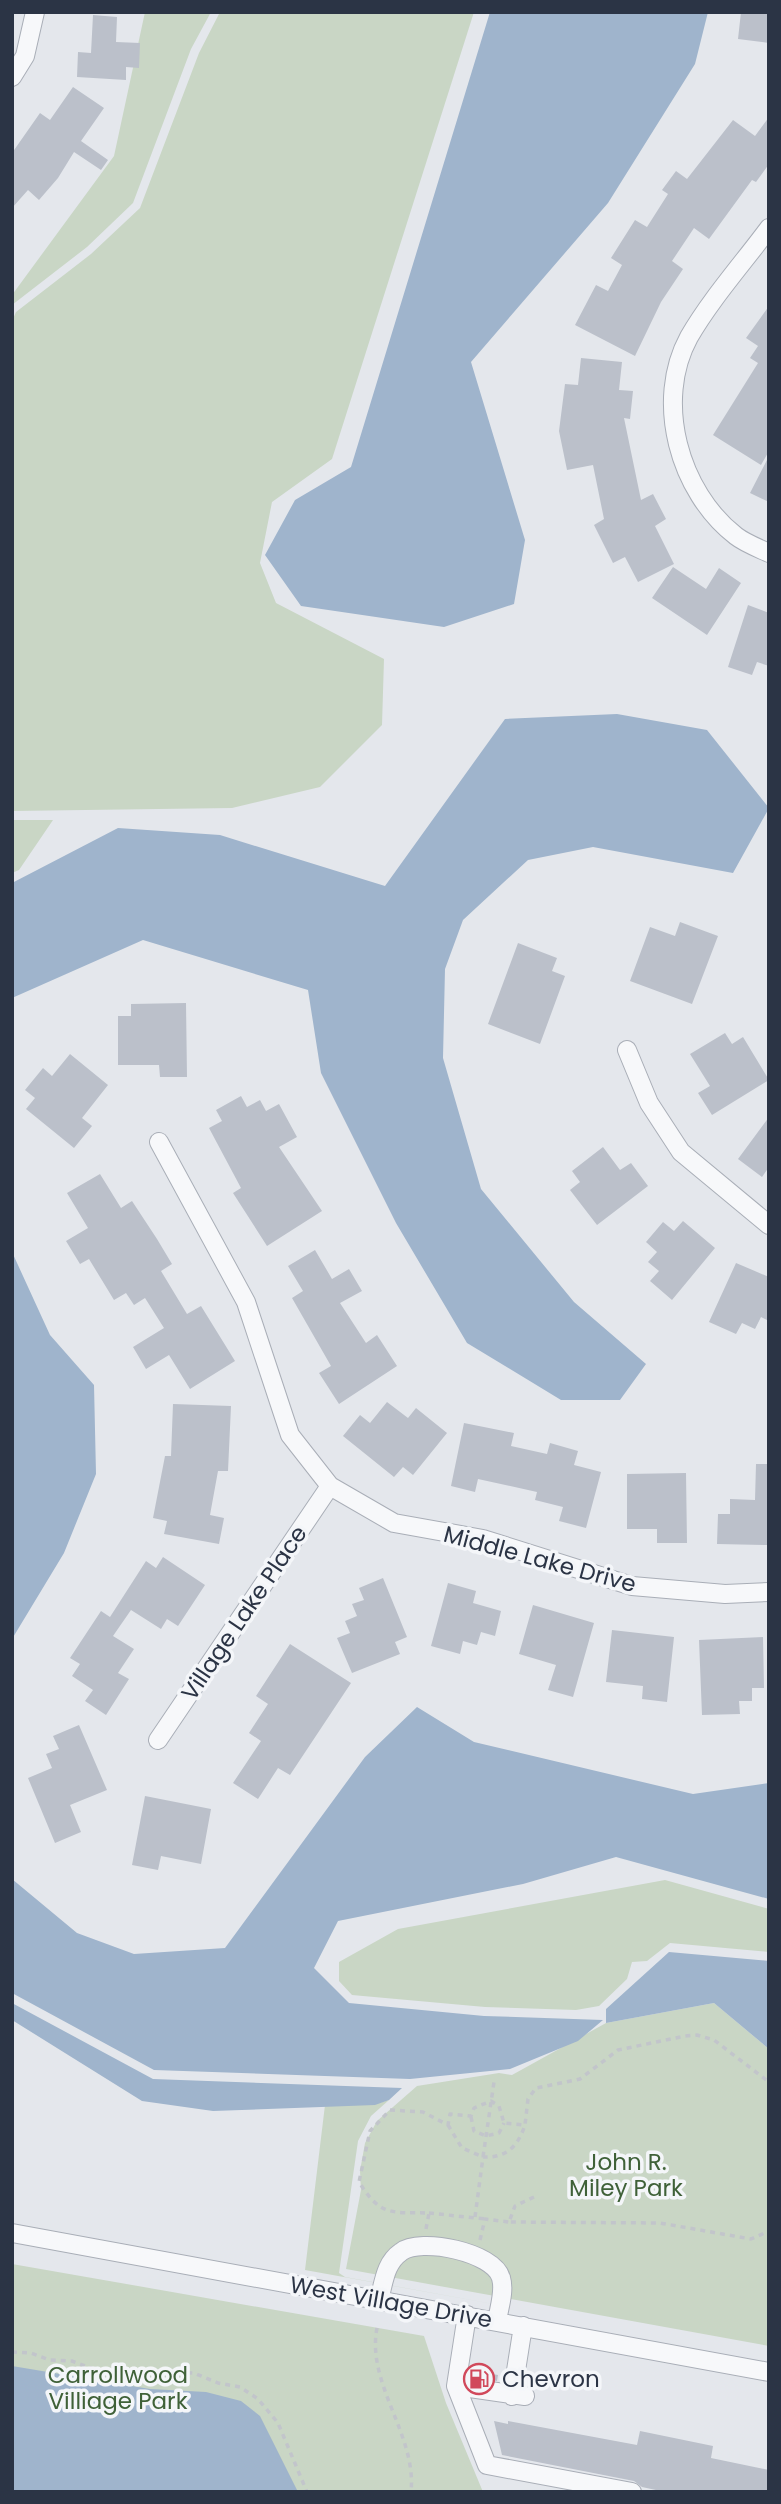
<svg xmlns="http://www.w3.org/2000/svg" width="781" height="2504" font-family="Poppins,sans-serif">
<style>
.green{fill:#c9d6c5}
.water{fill:#9fb4cc}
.building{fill:#bbc0ca}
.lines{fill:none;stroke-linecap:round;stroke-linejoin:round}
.minor-casing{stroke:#a9aeb7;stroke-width:20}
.path{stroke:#c2c5cb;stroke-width:3.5;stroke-dasharray:5 5;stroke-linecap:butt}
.minor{stroke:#f7f8fa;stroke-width:18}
.labels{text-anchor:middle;stroke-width:7;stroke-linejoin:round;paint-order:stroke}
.street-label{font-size:23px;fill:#2b3445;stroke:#f4f6f9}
.park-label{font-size:23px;fill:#3f6138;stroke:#f4f6f9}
.poi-label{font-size:23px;fill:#2b3445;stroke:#f4f6f9;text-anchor:start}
</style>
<rect width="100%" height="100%" fill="#e4e7ec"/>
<!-- green -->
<path class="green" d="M145,12H211L191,49L133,203L87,247L12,305V295L114,156Z
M220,12H474L332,459L272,502L260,563L276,603L384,659L382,725L320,787L232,808L12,811V321L16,312L91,254L140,208L199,53Z
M12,820H53L19,870L12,873Z
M665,1880L769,1909V1952L670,1943L647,1961L632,1962L627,1979L599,2006L576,2010L485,2007L352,1995L339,1981V1962L398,1929Z
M714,2003L769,2049V2346L346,2269L361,2190L360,2171L365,2143L377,2121L417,2086L499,2073L512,2075L606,2023Z
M389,2100L371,2116L358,2141L339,2273L345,2277L515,2308L305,2270L325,2105L375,2104Z
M12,2264L424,2336L446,2403L483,2492H12Z"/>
<!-- water -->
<path class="water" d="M490,12H708L695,64L608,203L471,362L525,540L514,604L444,627L301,606L265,555L295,500L351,467Z
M617,714L707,730L769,808L733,873L593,847L528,860L463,920L445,969L443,1058L481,1189L574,1302L646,1364L620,1400H561L467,1343L396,1223L321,1073L308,990L143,940L12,998V883L118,828L220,835L385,886L505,719Z
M12,1252L50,1335L94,1385L96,1474L64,1553L12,1639Z
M417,1707L474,1742L693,1794L769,1783V1899L616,1857L523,1884L338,1921L314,1968L349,2003L484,2016L603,2020L578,2041L510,2069L410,2079L154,2070L12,1993V1879L77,1933L134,1954L225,1948L365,1757Z
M669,1952L769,1961V2049L714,2003L606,2023V2009Z
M12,2003L153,2079L402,2088L389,2100L375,2105L213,2111L142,2101L12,2020Z
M12,2366L150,2389L206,2392L241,2401L260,2416L298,2492H12Z"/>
<!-- building -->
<path class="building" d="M741,12H769V43L738,39Z
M93,15L117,17L116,42L140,43L139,68L126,67V80L77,77L78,52L91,53Z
M73,87L104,108L81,141L108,160L101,170L74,152L58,178L39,200L28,190L12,208V153L40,113L50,120Z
M769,117V164L756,182L752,180L709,239L694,228L672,261L683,269L661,302L635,356L575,325L596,285L608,291L622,265L611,258L635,220L647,227L668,194L662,190L676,171L687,179L733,120L755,136Z
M769,306V451L761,465L713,435L758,363L750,358L758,346L746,338Z
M581,358L622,362L619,390L633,391L630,419L624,418L641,500L653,494L666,519L655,526L674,564L638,582L625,557L613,563L594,525L604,519L593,465L567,470L559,431L565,384L578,385Z
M769,456V502L750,493Z
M673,567L706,589L719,568L741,583L707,635L652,598Z
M748,605L769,613V666L757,662L752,675L728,667Z
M680,922L718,936L692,1004L630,981L650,927L675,936Z
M518,943L557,958L552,971L565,976L540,1044L488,1024Z
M186,1003L187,1077H160L159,1065H118V1016H131V1004Z
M725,1033L732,1044L743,1037L769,1080L712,1115L698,1093L710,1086L690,1054Z
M70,1054L108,1085L82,1118L92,1126L74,1148L26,1109L35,1098L25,1090L43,1068L52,1076Z
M241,1096L247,1107L260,1100L266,1111L279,1104L297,1137L279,1147L322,1211L267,1246L233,1193L241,1188L209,1128L222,1121L216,1110Z
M769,1117V1167L762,1177L738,1159Z
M603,1147L620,1170L631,1163L648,1186L597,1225L570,1190L580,1182L572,1171Z
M100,1174L121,1208L132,1201L157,1239L172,1264L161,1271L187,1314L201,1306L235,1361L190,1389L169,1355L146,1369L133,1347L164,1328L145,1298L134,1305L126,1293L114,1300L89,1259L80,1264L66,1241L88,1228L67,1193Z
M683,1221L715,1248L672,1300L650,1281L659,1271L648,1262L657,1252L646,1242L663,1222L674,1231Z
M315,1250L332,1279L349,1269L362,1291L340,1303L366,1343L377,1335L397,1366L339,1404L319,1373L331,1366L292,1298L303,1291L288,1266Z
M736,1263L769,1277V1321L761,1317L755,1329L742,1323L736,1334L709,1322Z
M387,1402L408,1418L416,1408L447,1433L413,1475L403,1467L394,1477L343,1436L360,1415L370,1423Z
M173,1404L231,1406L228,1471H218L210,1515L224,1518L219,1544L164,1534L167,1521L153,1518L165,1456H171Z
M464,1423L514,1433L511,1446L547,1454L550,1443L578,1451L574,1465L601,1472L586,1528L559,1521L563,1507L535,1500L537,1492L478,1479L475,1492L451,1486Z
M756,1464H769L767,1545L717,1544L718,1514H730V1499L755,1500Z
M686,1473L687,1543H657V1529H627V1474Z
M163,1557L205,1585L178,1626L167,1619L161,1629L131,1610L113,1636L134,1649L118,1673L129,1679L106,1715L85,1701L93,1690L72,1676L80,1664L70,1658L101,1611L110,1617L146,1561L156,1568Z
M383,1578L407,1637L395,1642L400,1654L352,1673L337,1638L350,1633L345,1621L357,1616L352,1604L364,1600L359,1588Z
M448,1583L476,1591L473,1603L501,1611L495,1636L481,1632L477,1645L463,1641L460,1654L431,1646Z
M533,1605L594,1623L573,1697L548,1690L556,1665L519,1654Z
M612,1630L674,1637L667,1702L642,1699L643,1686L606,1682Z
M763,1637L764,1688H752V1701H739L740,1714L702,1715L699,1640Z
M290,1644L351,1683L290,1775L278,1768L258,1799L233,1783L261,1741L249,1733L268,1704L256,1696Z
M79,1725L107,1790L70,1805L81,1832L55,1843L28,1778L52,1768L46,1754L59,1749L53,1736Z
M145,1796L211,1809L201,1864L161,1856L158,1870L132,1865Z
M470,2370L498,2375L497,2381L469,2376Z
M494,2421L508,2424V2421L637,2445L640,2431L713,2446L711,2458L769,2470V2492H665L642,2487L634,2481L502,2455Z"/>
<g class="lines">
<!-- minor casing -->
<g class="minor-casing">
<path id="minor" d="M12,77L25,56L35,12
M769,228C743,263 711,299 689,337C654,401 679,492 736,536C745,543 758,548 769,553
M627,1050L649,1103L681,1152L769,1225
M159,1142L246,1302L290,1435L330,1486L394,1523L483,1539L632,1586L725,1594L769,1592
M158,1740L330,1486
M12,2233L769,2372
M379,2300C384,2282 385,2263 401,2252C420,2237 494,2252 501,2278C505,2291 499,2308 497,2321
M467,2315L456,2386L487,2465L632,2492
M456,2386L525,2396
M512,2396L523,2326"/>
</g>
<!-- path -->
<path class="path" d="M471,2117L474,2131L486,2136L499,2133L504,2123
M448,2125L462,2148L483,2157L494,2082
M534,2197L515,2206L509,2222L660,2223L751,2239L769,2231
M429,2213L485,2219
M475,2217L483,2157C507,2158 518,2146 525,2125
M426,2229L429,2213C391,2212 381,2217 359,2182L370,2131L390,2110L423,2112L448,2125L450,2114L471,2116L474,2108L491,2101L499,2106L504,2123L525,2125L528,2099L536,2088L580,2079L618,2050L685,2036L697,2035L714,2040L769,2082
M480,2240L485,2219L509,2222
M377,2328C366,2384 417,2435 411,2492
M12,2352L31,2353L50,2360L72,2361L114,2377L142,2372L194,2373L218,2383L240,2387L258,2399L278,2423L307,2492"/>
<!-- minor -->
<use href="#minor" class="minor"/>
</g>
<!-- icons -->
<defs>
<g id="fuel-ring" transform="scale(1.575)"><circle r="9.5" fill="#f4f6f9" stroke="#d1495b" stroke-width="1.5"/><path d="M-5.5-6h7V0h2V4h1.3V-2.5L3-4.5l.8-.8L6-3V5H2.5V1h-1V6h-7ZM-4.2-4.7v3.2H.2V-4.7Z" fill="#d1495b"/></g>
</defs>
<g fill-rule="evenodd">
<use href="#fuel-ring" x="479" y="2379"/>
</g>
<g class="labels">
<!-- street labels -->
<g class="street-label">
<text transform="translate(540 1559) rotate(15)" y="8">Middle Lake Drive</text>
<text transform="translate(244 1613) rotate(-56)" y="8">Village Lake Place</text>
<text transform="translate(391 2302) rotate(10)" y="8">West Village Drive</text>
</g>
<!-- park labels -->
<g class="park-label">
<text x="626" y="2170">John R.<tspan x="626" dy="26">Miley Park</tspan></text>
<text x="118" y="2383">Carrollwood<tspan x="118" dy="26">Villiage Park</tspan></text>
</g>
<!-- poi labels -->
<g class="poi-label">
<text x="502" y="2387">Chevron</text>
</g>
</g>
<!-- border -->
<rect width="781" height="2504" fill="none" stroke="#2b3445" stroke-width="28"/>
</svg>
